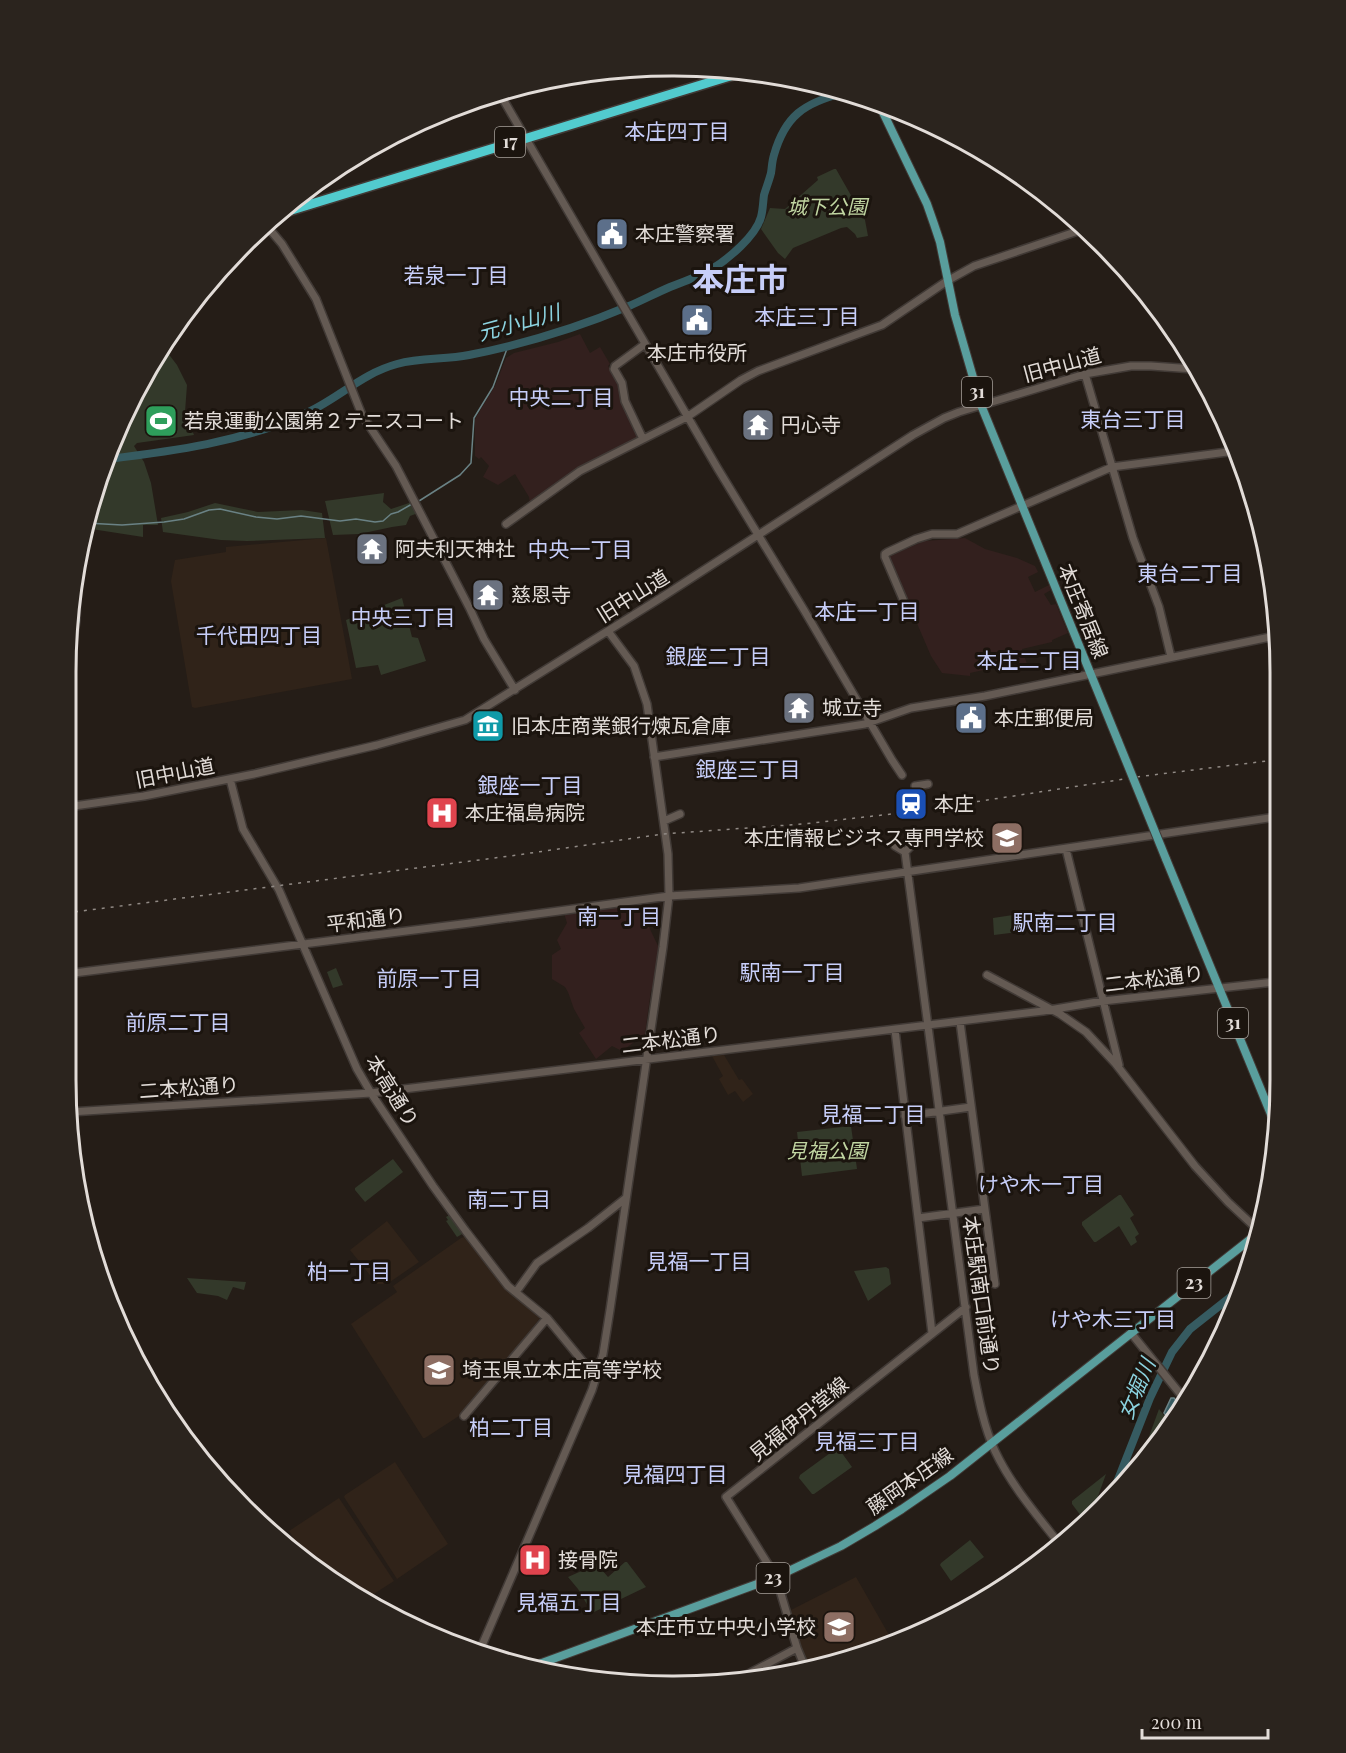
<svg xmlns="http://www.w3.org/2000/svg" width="1346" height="1753" font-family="'Playfair Display','Noto Sans JP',serif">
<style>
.commercial{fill:#33201e}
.built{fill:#302319}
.green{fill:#33392a}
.water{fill:#365b61;stroke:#6a8285;stroke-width:1.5}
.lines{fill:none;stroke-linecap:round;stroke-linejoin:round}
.stream{stroke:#6a8285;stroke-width:1.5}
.river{stroke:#365b61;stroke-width:8}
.secondary-casing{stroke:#413a36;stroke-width:10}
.primary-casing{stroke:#413a36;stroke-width:10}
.highway-casing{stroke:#413a36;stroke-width:12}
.secondary{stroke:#645a53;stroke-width:7}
.primary{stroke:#599e9d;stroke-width:8}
.highway{stroke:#52cbce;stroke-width:9}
.rail{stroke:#918a85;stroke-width:1.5;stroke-dasharray:3 6;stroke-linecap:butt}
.primary-bridge-casing{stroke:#413a36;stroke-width:10;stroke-linecap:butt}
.primary-bridge{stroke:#599e9d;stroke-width:8}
.labels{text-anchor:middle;stroke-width:6;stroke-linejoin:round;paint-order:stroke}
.shield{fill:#1b140e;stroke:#a6a09b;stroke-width:1.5}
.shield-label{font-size:18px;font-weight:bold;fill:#e2dcd8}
.park-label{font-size:20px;font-style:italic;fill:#c1d6a2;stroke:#1b140e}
.poi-label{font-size:20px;fill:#e2dcd8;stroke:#1b140e;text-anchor:start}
.street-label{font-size:20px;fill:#e2dcd8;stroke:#1b140e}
.neighbourhood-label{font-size:21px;fill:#c7cef9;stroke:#1b140e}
.water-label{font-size:21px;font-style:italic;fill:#8bd2df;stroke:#1b140e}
.town-label{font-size:32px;font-weight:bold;fill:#c7cef9;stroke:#1b140e}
.rim{fill:none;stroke:#e2dcd8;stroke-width:3}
</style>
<rect width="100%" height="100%" fill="#251d17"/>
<!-- commercial -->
<path class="commercial" d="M580,334L590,353L600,347L610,364L608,366L620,386L622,402L640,438L530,504L529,497L515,474L498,485L483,477L489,466L481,457L479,459L475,456V419L495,386L506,358L514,353L558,342Z
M965,538L985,549L1017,558L1035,566L1038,572L1028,577L1035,592L1049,585L1051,590L1044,594L1051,605L1056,604L1068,633L1052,640V642L1022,649L1028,667L1019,671L1006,667L988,669L970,673V676L942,673L931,656L889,558L890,556L924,541Z
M638,904L659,948L653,988L651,990L645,1034L622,1051L612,1046L596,1059L579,1033L585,1028L574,1009L568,992L565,987L552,979V955L561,949L557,940L567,923L564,913Z"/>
<!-- built -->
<path class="built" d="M326,538L352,679L195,708L192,707L171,581L175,560L226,552V547Z
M724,1055L739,1080L742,1079L753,1094L743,1102L735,1091L728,1095L719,1079L723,1076L712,1056Z
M387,1221L419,1262L387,1284H377L350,1250Z
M467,1236L506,1288L541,1317L462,1414L425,1438H423L351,1324L397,1292L393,1286L461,1238Z
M395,1462L448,1544L397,1579L344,1497L345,1495Z
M339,1498L394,1581L366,1599L307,1559L289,1531Z
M856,1577L893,1642L868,1655L808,1667L797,1642L789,1611Z"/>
<!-- green -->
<path class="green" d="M834,169H836L865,220L868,236L857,238L855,234L847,227L841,228L793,248L785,259L778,253L761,229L770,208L785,209L818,180L817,177Z
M164,348L177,365L187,385L185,412L194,435L137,443L134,446L144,462L151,483L158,525H143V537L85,528L87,516L129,404Z
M384,493L383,502L391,509L412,502L418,513L410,516L406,525L392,527L359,534L333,535L325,501Z
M215,503L258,512L302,510L322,513L325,538L247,541L221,540L163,532L161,518L188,512Z
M402,598L412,637L418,638L426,661L381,675L378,665L356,668L346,620Z
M1039,911H1041L1046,928L1044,929L994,935L993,918Z
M336,968L343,985L333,988L327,972Z
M851,1126L857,1169L802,1176L797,1132Z
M393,1159L403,1172L365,1202L355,1190V1188Z
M1119,1195H1121L1134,1215L1130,1218L1139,1234L1135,1237L1137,1242L1131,1246L1119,1226L1096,1242H1094L1082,1225V1222Z
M451,1214L464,1233L457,1237L446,1221L448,1220L446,1217Z
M886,1267L889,1269L891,1284L868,1301L854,1271Z
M187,1278L246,1282L244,1290L233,1287L227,1300L218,1296L197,1293Z
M1159,1409L1170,1423L1136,1472Z
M837,1448L839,1449L852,1467L814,1494H812L799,1478L800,1475Z
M1106,1474L1092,1513L1084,1520L1072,1504V1501Z
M970,1540L984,1557L951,1581L940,1565L941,1563Z
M625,1562H627L646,1587L592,1613L578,1589L568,1577L597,1564L608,1577Z"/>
<!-- water -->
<path class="water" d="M1171,1398H1174L1182,1407L1171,1422L1164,1413Z"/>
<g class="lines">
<!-- stream -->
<path class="stream" d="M419,501L460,475L471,463L474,418L493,387L508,346
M86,523L122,525L164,522L184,519L209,510L220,509L256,517L277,519L301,516L340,521L356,519L375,522L383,521L391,514L398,512L412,504"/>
<!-- river -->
<path class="river" d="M108,459C175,451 240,442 302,415C336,401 360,374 397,364C421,357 445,360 469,355C524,344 577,328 629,306C643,300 656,293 670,287C684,281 699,277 712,269C728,259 756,236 761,217C763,210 763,202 764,195C766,188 769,181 771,173C772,167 772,161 774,155C785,116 804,103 843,93
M1112,1495L1150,1398L1172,1352L1190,1329L1242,1288"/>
<!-- secondary casing -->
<g class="secondary-casing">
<path id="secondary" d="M500,94L718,469L804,610L892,760L902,775
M266,225L282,244L316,299L362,415L396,466L470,609L484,639L515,690
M1085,374L1133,538L1159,607L1171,657
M643,439L625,401L622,383L614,369L615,366L645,344
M506,524L580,471L687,417L741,380L758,371L882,325L947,281L974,266L1084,229
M908,611L885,557V554L888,552L916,539L932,534H957L1112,467L1235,451
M654,757L865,724L911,708L985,696L1275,636
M230,779L243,829L279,890L357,1069L371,1093L433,1186L465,1230L508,1286L547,1318L589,1369L597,1376
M915,786L928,784
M67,807L144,796L254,774L377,745L465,720L659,599L913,435L944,418L959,412L1085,374L1131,366H1151L1194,369
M664,821L680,814
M895,846L905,852
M1066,849L1119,1065
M905,852L974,1375C979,1401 984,1427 995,1451C1011,1485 1036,1514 1058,1542
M905,852L912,845L913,842
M66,974L470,923L669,896L799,888L1275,817
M987,975L1060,1014L1086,1032L1115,1063L1195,1166L1228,1202L1258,1230
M960,1022L995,1284
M895,1030L932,1333
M70,1112L371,1093L1043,1011L1103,1001L1275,982
M905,1116L971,1107
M918,1218L985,1209
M516,1292L537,1263L588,1228L626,1198
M1131,1333L1186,1401
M464,1416L547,1318
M480,1650L592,1390L603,1354L610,1310L663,947L669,896L668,854L647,704L634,666L608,631
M541,1664L546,1673
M805,1667L797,1648L776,1577L726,1497L966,1307
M735,1681L797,1648"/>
</g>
<!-- primary casing -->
<g class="primary-casing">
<path id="primary" d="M879,104L927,204L934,224L940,242L955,315L981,405L1118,741
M1166,859L1275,1124
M531,1667L776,1577L841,1546L875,1526L902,1509L950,1476L1257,1234"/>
</g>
<!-- highway casing -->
<g class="highway-casing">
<path id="highway" d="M282,213L740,73
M67,677L75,620L76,584"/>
</g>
<!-- secondary -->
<use href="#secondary" class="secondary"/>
<!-- primary -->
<use href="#primary" class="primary"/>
<!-- highway -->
<use href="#highway" class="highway"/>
<!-- rail -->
<path class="rail" d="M66,913L510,856L663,834L803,824L909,812L1144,776L1275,760"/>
<!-- primary-bridge casing -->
<g class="primary-bridge-casing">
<path id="primary-bridge" d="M1118,741L1166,859"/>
</g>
<!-- primary-bridge -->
<use href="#primary-bridge" class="primary-bridge"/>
</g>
<!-- icons -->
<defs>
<g id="civic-square" transform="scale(1.725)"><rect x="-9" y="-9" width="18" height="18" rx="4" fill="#5c6f8a" stroke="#1b140e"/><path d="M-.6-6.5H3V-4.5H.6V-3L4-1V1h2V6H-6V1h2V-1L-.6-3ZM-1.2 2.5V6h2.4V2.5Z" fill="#fff"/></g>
<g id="stadium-square" transform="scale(1.725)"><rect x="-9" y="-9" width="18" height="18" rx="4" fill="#2e9e5b" stroke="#1b140e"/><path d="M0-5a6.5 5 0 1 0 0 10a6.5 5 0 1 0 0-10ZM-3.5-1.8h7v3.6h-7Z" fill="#fff"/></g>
<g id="temple-square" transform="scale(1.725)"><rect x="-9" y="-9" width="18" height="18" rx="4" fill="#6b7280" stroke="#1b140e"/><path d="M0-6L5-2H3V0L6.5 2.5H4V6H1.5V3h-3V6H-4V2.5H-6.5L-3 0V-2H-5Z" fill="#fff"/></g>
<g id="museum-square" transform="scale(1.725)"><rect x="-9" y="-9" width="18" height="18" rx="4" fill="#0f9aa8" stroke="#1b140e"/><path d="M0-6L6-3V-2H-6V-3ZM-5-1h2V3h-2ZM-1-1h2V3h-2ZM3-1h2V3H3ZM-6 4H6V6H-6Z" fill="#fff"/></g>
<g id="station-square" transform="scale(1.725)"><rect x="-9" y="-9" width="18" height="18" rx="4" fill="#1a4fb4" stroke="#1b140e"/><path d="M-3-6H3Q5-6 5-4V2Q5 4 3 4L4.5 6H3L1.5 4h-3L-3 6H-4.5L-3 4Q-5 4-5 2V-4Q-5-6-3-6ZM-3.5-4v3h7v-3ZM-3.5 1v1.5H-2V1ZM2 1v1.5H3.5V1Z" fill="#fff"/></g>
<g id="hospital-square" transform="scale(1.725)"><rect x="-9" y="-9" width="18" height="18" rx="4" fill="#e0444e" stroke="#1b140e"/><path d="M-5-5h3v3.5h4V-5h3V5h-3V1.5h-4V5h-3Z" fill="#fff"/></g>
<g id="university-square" transform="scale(1.725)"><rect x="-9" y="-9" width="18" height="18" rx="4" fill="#8d6e63" stroke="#1b140e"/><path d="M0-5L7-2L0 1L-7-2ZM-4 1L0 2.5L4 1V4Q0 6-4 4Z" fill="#fff"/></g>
<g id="school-square" transform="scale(1.725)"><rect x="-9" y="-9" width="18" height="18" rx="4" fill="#8d6e63" stroke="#1b140e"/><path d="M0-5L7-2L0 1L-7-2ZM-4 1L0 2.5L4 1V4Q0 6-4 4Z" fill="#fff"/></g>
</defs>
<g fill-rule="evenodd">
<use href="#civic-square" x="612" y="234"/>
<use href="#civic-square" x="697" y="320"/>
<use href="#stadium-square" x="161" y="421"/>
<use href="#temple-square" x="758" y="425"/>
<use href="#temple-square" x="372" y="549"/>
<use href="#temple-square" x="488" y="595"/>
<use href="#temple-square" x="799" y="708"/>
<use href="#civic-square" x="971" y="718"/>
<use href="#museum-square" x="488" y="726"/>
<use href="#station-square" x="911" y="804"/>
<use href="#hospital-square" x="442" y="813"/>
<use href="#university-square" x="1007" y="838"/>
<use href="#school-square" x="439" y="1370"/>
<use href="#hospital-square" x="535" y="1560"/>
<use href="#school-square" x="839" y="1627"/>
</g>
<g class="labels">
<!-- shield labels -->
<g class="shield">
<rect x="495" y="127" width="30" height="30" rx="4.5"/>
<rect x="962" y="377" width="30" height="30" rx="4.5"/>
<rect x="1218" y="1008" width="30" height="30" rx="4.5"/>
<rect x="1177.5" y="1268" width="33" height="30" rx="4.5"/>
<rect x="756.5" y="1563" width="33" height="30" rx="4.5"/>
</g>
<g class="shield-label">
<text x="510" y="148">17</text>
<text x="977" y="398">31</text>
<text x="1233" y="1029">31</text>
<text x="1194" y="1289">23</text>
<text x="773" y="1584">23</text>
</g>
<!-- park labels -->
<g class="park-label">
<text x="827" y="214">城下公園</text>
<text x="827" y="1158">見福公園</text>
</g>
<!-- poi labels -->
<g class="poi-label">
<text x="635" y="241">本庄警察署</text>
<text x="697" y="360" text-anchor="middle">本庄市役所</text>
<text x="184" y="428">若泉運動公園第２テニスコート</text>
<text x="781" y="432">円心寺</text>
<text x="395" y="556">阿夫利天神社</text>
<text x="511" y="602">慈恩寺</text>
<text x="822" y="715">城立寺</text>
<text x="994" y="725">本庄郵便局</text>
<text x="511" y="733">旧本庄商業銀行煉瓦倉庫</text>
<text x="934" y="811">本庄</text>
<text x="465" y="820">本庄福島病院</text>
<text x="984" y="845" text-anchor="end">本庄情報ビジネス専門学校</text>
<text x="462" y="1377">埼玉県立本庄高等学校</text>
<text x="558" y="1567">接骨院</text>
<text x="816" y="1634" text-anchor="end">本庄市立中央小学校</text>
</g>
<!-- street labels -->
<g class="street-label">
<text transform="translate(1062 365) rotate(-15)" y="7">旧中山道</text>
<text transform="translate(633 596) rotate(-32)" y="7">旧中山道</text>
<text transform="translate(1083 611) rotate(68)" y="7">本庄寄居線</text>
<text transform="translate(175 773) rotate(-11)" y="7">旧中山道</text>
<text transform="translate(366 920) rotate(-7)" y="7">平和通り</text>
<text transform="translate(1154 979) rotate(-7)" y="7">二本松通り</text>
<text transform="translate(671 1040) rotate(-7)" y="7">二本松通り</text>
<text transform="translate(189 1088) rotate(-4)" y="7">二本松通り</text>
<text transform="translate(392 1091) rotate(58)" y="7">本高通り</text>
<text transform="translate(981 1295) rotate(82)" y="7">本庄駅南口前通り</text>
<text transform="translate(799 1419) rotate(-39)" y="7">見福伊丹堂線</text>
<text transform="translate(910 1481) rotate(-35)" y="7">藤岡本庄線</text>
</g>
<!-- neighbourhood labels -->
<g class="neighbourhood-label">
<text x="677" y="139">本庄四丁目</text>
<text x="456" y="283">若泉一丁目</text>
<text x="807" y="324">本庄三丁目</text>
<text x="561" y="405">中央二丁目</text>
<text x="1133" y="427">東台三丁目</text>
<text x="580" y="557">中央一丁目</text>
<text x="1190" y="581">東台二丁目</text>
<text x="867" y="619">本庄一丁目</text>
<text x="403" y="625">中央三丁目</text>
<text x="259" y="643">千代田四丁目</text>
<text x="718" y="664">銀座二丁目</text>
<text x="1029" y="668">本庄二丁目</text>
<text x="748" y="777">銀座三丁目</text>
<text x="530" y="793">銀座一丁目</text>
<text x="619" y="924">南一丁目</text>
<text x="1065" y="930">駅南二丁目</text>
<text x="792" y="980">駅南一丁目</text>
<text x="429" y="986">前原一丁目</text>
<text x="178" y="1030">前原二丁目</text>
<text x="873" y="1122">見福二丁目</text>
<text x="1041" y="1192">けや木一丁目</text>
<text x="509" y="1207">南二丁目</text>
<text x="699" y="1269">見福一丁目</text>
<text x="349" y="1279">柏一丁目</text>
<text x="1113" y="1327">けや木三丁目</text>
<text x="511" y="1435">柏二丁目</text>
<text x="867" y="1449">見福三丁目</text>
<text x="675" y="1482">見福四丁目</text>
<text x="569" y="1610">見福五丁目</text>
</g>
<!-- water labels -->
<g class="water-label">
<text transform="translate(519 323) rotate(-15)" y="7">元小山川</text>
<text transform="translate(1137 1389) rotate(-67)" y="7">女堀川</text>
</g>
<!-- town labels -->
<g class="town-label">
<text x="740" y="291">本庄市</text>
</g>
</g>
<!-- crop -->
<path d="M0 0H1346V1753H0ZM672 76H674A596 596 0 0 1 1270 672V1080A596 596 0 0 1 674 1676H672A596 596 0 0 1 76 1080V672A596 596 0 0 1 672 76Z" fill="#2b241e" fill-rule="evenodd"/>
<path class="rim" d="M672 76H674A596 596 0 0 1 1270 672V1080A596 596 0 0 1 674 1676H672A596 596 0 0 1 76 1080V672A596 596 0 0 1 672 76Z"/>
<!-- scale -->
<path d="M1142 1729v9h126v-9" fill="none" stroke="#e2dcd8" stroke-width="3"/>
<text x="1151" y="1729" font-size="18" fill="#e2dcd8" stroke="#1b140e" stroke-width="4.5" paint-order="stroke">200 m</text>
</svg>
